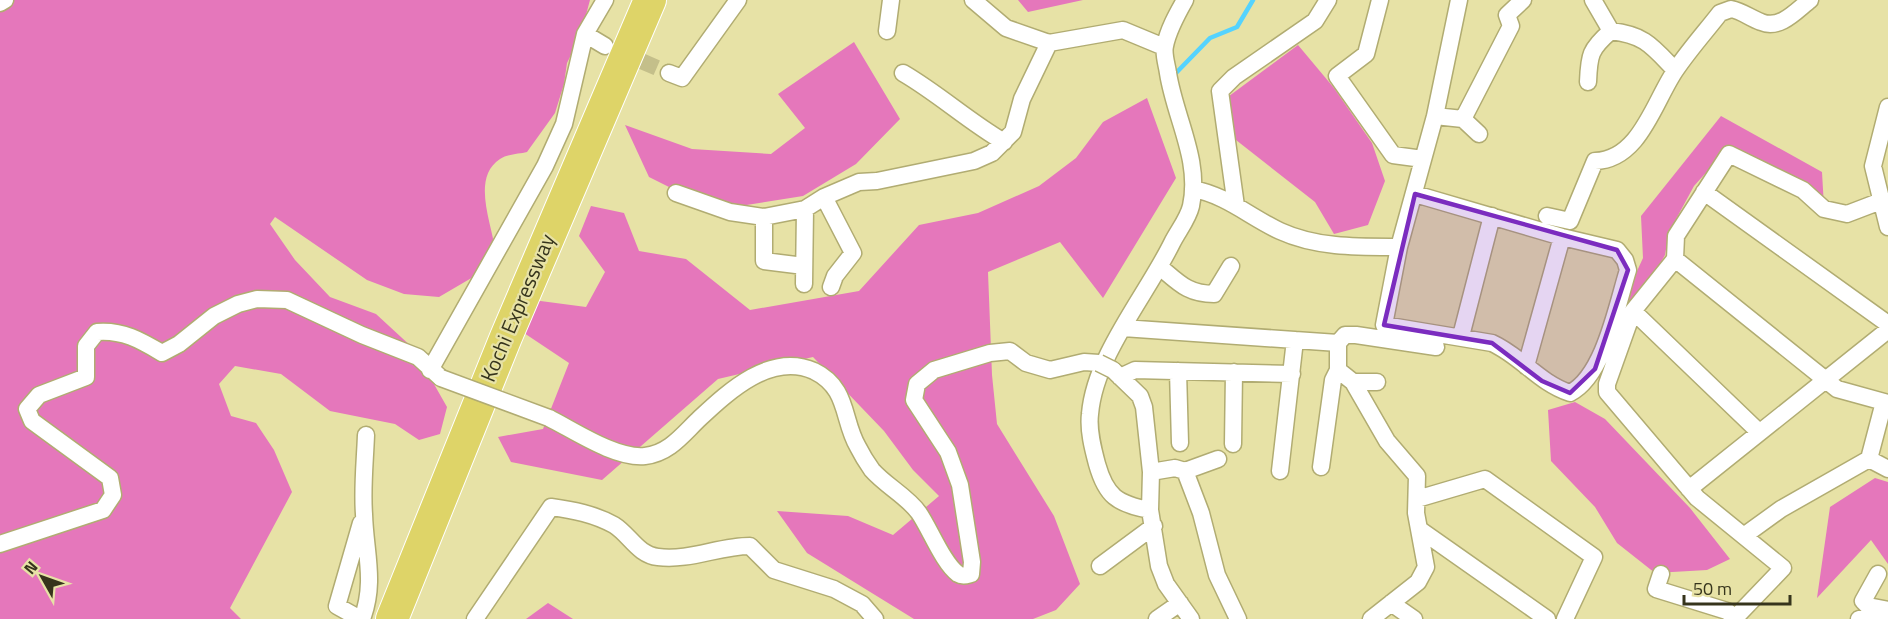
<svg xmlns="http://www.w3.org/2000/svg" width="1888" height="619" font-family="'Titillium Web',sans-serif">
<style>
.forest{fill:#e577bb}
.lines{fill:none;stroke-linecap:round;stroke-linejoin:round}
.stream{stroke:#55d3fe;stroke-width:4.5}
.street-tunnel{stroke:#c4bf8a;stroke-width:16;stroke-dasharray:16 8;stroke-linecap:butt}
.street-casing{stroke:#b1ac72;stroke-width:19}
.highway-casing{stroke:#fff;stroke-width:34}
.street{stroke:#fff;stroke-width:16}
.highway{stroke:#ded468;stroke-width:32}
.street-bridge-casing{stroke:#b1ac72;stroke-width:19;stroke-linecap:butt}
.street-bridge{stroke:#fff;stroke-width:16}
.marked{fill:#7b2cbf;fill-opacity:0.2;stroke:#7b2cbf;stroke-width:4.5;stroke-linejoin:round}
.labels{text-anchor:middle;stroke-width:4.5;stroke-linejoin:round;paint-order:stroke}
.street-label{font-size:21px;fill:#36341c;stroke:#e7e2a6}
</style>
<rect width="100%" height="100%" fill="#e7e2a6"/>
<!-- forest -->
<path class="forest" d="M0,0H590L580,37L567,63L564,84L555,113L527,152C519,154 507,154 500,159C471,178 492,223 495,250L480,273L439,297L404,294L367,280L275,217L270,224L295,260L330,297L376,314L414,349L447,407L440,434L419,440L395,424L330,411L281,374L235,366L219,384L231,416L256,423L274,450L292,492L230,608L241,619H0Z
M1018,0H1083L1028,12Z
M854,42L900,119L856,164L803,196L715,210L649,177L625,125L692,149L771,154L805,128L778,94Z
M1298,45L1334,88L1372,143L1385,181L1368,225L1334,234L1315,202L1236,140L1221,102Z
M1147,98L1176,178L1103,298L1060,242L988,272L992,375L997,424L1054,516L1080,584L1056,610L1033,619H914L807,553L777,511L848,516L893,535L939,496L913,470L884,431L813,357L718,379L602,480L511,462L498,437L543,429L569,363L524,333L533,300L586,307L605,272L579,236L591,206L624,213L639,251L686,259L750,310L859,291L919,225L978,213L1039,186L1076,158L1103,122Z
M1721,116L1822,172L1824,207L1730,146L1694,186L1669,232L1665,255L1635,309L1620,308L1643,258L1641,216Z
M1575,402L1605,419L1690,508L1730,559L1707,570L1655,573L1617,543L1595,507L1551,461L1548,410Z
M1875,478L1888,482V564L1871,540L1817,598L1830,507Z
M548,603L573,619H526Z"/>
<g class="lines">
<!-- stream -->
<path class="stream" d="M1175,74L1210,38L1237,27L1253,0"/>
<!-- street-tunnel -->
<path class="street-tunnel" d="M620,52L669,73"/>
<!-- street casing -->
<g class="street-casing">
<path id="street" d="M973,0L1006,28L1049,43
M1380,0L1366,54L1337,76L1393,155L1423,159
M1593,0L1611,31
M0,3L5,0
M887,31L891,0
M585,34L605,46
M669,73L682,78L738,0
M903,73C939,94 968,121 1004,142
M1588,82C1589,55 1590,49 1611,31C1645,35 1652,46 1675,70
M1888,107L1873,166L1888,227
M1435,116L1463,119L1511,26L1507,15L1523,0
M1463,119L1479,134
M1193,189C1226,195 1250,217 1280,231C1317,248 1359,247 1399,247
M1704,192L1888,324
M676,193L730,212L764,217L805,209L824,197L859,182L877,181L974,161L992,153L1013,132L1022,99L1049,43L1123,30L1164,47
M1415,194L1562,237L1617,250L1625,260L1628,270C1617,305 1604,376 1570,393C1539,383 1521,356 1492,343L1384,325L1399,247L1435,116L1459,0
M824,197L853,253L835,276L831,287
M1236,206L1220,91L1234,77L1315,21L1328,0
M1547,216L1570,221L1595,161C1641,160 1655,98 1677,68C1690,49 1706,31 1720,13L1731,9C1742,11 1750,18 1761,22C1780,30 1796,11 1810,0
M764,217V261L804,266
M1675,259L1837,389L1888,403
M1160,267C1179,283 1188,294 1214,294L1231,266
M804,284L805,209
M1633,311L1759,432
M1123,328L1338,343V370L1353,382L1387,441L1417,476L1416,513L1426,567L1418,582L1371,619
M1461,336L1492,216
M1338,343L1345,335H1356L1436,347
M1526,366L1562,237
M430,370L545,166L564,124L585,34L605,0
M1113,370L1140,396L1144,407L1151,472L1150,510L1159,566L1166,584L1191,619
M1178,371L1180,443
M1120,377L1135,370L1292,374
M1353,382H1377
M549,418C575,431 616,459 645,456C670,453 683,434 700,418C729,391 771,352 814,371C849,388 842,420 858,447C862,455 867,463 872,470C886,486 907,496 919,513C930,529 943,563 958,574C963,577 967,575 971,574L972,562L960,485L948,452L914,400L917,384L934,370L990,353L1010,351L1026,363L1050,370L1084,362L1099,363
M1233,444L1234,372
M1869,459L1884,402
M1321,467L1333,380L1338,370
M1185,471L1218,459
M1280,471L1295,340
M1151,472L1175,468L1185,471L1201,513L1217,575L1238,619
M1689,489L1888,330
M1417,499L1485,479L1594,557L1565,619
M1150,510C1117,504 1106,496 1097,464C1093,449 1088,430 1090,414C1095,355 1146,296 1172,243C1178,231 1188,219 1191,206C1201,160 1175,118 1168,73C1167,65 1163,54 1165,46C1168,30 1177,14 1185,0
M1419,529L1547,619
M1745,535L1781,509L1869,459L1888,469
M0,544L103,510L113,495L110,478L32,421L27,409L39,395L86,377V346L97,332C123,330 140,340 162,353L179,344L214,316L238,304L257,299L287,300L362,335L418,357L441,378
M1100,566L1154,526
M1661,574L1656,589L1727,611L1735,618
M1878,574L1863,601L1868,606L1888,610
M1391,603L1414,619
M355,616L337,606L361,523
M362,619C376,582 365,552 364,514C362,488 365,461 366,435
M475,619L551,507C573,510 594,514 614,525C630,535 638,555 658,557C690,561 719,546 750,546L774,570L834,589L862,604L875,619
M1157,619L1180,603
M1734,619L1783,568L1697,498L1607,392V384L1633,311L1675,259L1676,236L1729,154L1803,190L1824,209L1847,214L1881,201
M1859,619L1872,616L1881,619"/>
</g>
<!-- highway casing -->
<g class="highway-casing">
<path id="highway" d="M392,619L506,337L650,0"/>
</g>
<!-- street -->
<use href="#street" class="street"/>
<!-- highway -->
<use href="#highway" class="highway"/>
<!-- street-bridge casing -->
<g class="street-bridge-casing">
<path id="street-bridge" d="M1099,363L1113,370
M441,378L549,418"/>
</g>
<!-- street-bridge -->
<use href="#street-bridge" class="street-bridge"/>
</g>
<!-- marked area -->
<path class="marked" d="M1415,194L1617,250L1628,270L1595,369L1570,393L1542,381L1492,343L1384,325Z"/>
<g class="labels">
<!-- street labels -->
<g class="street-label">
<text transform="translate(518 308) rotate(-67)" y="7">Kochi Expressway</text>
</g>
</g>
<!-- north arrow -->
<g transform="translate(42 577) rotate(310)" stroke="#e7e2a6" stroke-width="4.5" paint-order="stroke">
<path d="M0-4.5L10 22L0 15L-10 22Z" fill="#36341c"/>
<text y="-9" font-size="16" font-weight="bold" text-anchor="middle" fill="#36341c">N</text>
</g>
<!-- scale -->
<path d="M1684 595v9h106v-9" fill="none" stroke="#36341c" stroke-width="3"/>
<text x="1693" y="595" font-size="18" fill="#36341c" stroke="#e7e2a6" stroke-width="4.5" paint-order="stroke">50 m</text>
</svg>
